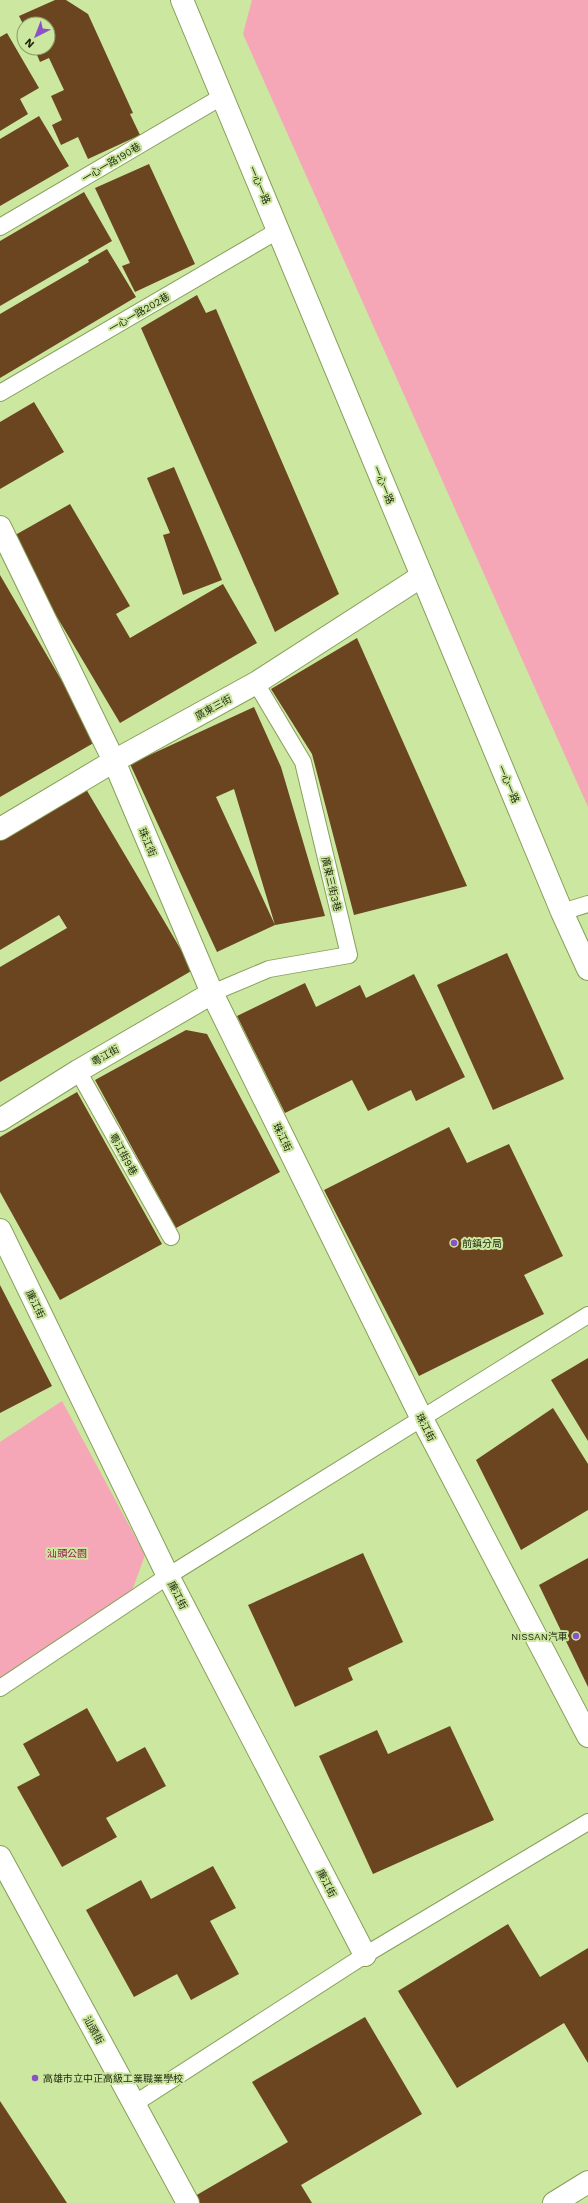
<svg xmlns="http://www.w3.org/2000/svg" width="588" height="2203" font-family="'Work Sans','Noto Sans TC',sans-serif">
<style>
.green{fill:#f5a7b8}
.building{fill:#6a451f}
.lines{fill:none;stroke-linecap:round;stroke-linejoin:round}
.service-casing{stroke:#879f5a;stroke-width:18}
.minor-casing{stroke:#879f5a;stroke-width:24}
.tertiary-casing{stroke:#879f5a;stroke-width:24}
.service{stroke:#fff;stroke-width:16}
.minor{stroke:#fff;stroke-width:22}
.tertiary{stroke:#fff;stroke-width:22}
.poi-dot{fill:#8d51c7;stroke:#cce7a0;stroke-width:1.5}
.labels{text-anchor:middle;stroke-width:4;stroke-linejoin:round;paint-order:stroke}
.street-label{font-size:10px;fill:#1f280c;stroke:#cce7a0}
.poi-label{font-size:10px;fill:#1f280c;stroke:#cce7a0;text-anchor:start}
.park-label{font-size:10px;fill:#901d47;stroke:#cce7a0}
</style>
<rect width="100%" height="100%" fill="#cce7a0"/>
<!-- green -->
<path class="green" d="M252,0H588V807L243,34Z
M62,1401L145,1555L132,1591L0,1680V1442Z"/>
<!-- building -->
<path class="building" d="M55,0H66L88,14L133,113L130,114L140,135L88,159L78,137L61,145L52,125L62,120L51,96L64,90L49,58L40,62L34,48H48V24H23L19,16Z
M7,33L39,88L20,99L28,114L0,131V37Z
M39,116L69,166L0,206V139Z
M149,164L195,264L135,292L122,266L130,263L95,188Z
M84,192L112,241L0,306V241Z
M107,249L136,297L0,378V314L89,262L88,260Z
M197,295L206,313L216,309L339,594L275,632L141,328Z
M34,402L64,452L0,489V422Z
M174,467L222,580L183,595L163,535L170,533L147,478Z
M70,504L130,606L116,614L130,638L223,584L257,643L120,723L10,538Z
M0,575L97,741L0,797Z
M357,638L467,886L354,915L312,754L271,689Z
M254,707L281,767L325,916L275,925L234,789L216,797L275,925L217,952L130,764Z
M86,789L193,970L0,1082V967L67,928L59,915L0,950V839Z
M507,953L564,1079L493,1110L437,985Z
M414,974L465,1077L416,1101L411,1090L368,1111L352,1080L285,1113L237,1016L305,983L316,1007L360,985L366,998Z
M186,1030L207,1034L280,1172L176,1228L95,1080Z
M77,1092L162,1244L60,1300L0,1192V1137Z
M449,1127L467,1163L509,1144L563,1256L524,1275L544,1314L419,1376L324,1190Z
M0,1285L52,1386L0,1413Z
M588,1358V1441L551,1380Z
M553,1408L588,1464V1510L521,1550L476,1460Z
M363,1553L403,1642L348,1668L353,1680L295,1707L248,1605Z
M588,1558V1687L539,1585Z
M87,1708L117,1762L145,1747L166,1786L106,1818L117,1837L62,1867L17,1787L40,1775L23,1744Z
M450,1726L494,1820L373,1874L319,1756L377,1730L388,1754Z
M213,1866L236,1908L210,1921L239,1974L191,2000L177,1974L134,1997L86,1910L141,1880L151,1899Z
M508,1924L540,1977L588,1948V2063L564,2023L457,2088L398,1991Z
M365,2017L422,2114L301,2185L312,2203H199L195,2196L288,2142L252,2082Z
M0,2101L67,2203H0Z"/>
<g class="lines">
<!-- service casing -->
<g class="service-casing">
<path id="service" d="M0,227L223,96
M0,393L279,230
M562,912L588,904
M212,993L269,969L349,955L303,762L256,683
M78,1071L171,1237
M0,1688L168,1576L588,1315
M134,2104L365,1955L588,1822"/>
</g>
<!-- minor casing -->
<g class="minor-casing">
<path id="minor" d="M0,527L114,761L212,993L421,1417L588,1736
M0,829L114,761L256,683L422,576
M0,1120L78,1071L212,993
M0,1230L168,1576L365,1955
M0,1857L188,2203"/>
</g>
<!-- tertiary casing -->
<g class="tertiary-casing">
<path id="tertiary" d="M182,0L562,912L588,969
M554,2203L588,2182"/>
</g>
<!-- service -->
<use href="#service" class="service"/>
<!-- minor -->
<use href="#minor" class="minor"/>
<!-- tertiary -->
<use href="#tertiary" class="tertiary"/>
</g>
<!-- markers -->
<g class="poi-dot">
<circle cx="454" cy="1243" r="4"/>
<circle cx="576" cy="1636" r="4"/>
<circle cx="35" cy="2078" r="4"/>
</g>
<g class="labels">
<!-- street labels -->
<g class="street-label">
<text transform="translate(111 162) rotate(-31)" y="4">一心一路190巷</text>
<text transform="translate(260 185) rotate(67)" y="4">一心一路</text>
<text transform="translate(139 312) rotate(-30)" y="4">一心一路202巷</text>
<text transform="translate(384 485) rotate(68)" y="4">一心一路</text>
<text transform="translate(213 707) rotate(-29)" y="4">廣東三街</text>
<text transform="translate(509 784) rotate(67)" y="4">一心一路</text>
<text transform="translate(148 842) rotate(67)" y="4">珠江街</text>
<text transform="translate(332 884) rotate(77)" y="4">廣東三街3巷</text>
<text transform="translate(105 1055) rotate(-30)" y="4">粵江街</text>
<text transform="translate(283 1137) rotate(64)" y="4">珠江街</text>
<text transform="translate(124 1154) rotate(61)" y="4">粵江街9巷</text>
<text transform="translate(36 1304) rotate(64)" y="4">廉江街</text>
<text transform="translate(426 1427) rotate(63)" y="4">珠江街</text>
<text transform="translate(178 1595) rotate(63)" y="4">廉江街</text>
<text transform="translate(327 1883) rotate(63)" y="4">廉江街</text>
<text transform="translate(94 2030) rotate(61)" y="4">汕頭街</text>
</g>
<!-- poi labels -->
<g class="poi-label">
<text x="462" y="1247">前鎮分局</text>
<text x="568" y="1640" text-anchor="end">NISSAN汽車</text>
<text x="43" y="2082">高雄市立中正高級工業職業學校</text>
</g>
<!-- park labels -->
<g class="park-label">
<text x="67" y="1557">汕頭公園</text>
</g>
</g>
<!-- north arrow -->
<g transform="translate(36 36) rotate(222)"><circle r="19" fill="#cce7a0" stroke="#879b65"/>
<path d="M0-3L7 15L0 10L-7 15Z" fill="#8d51c7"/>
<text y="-6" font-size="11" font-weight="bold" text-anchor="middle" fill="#1f280c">N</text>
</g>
</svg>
